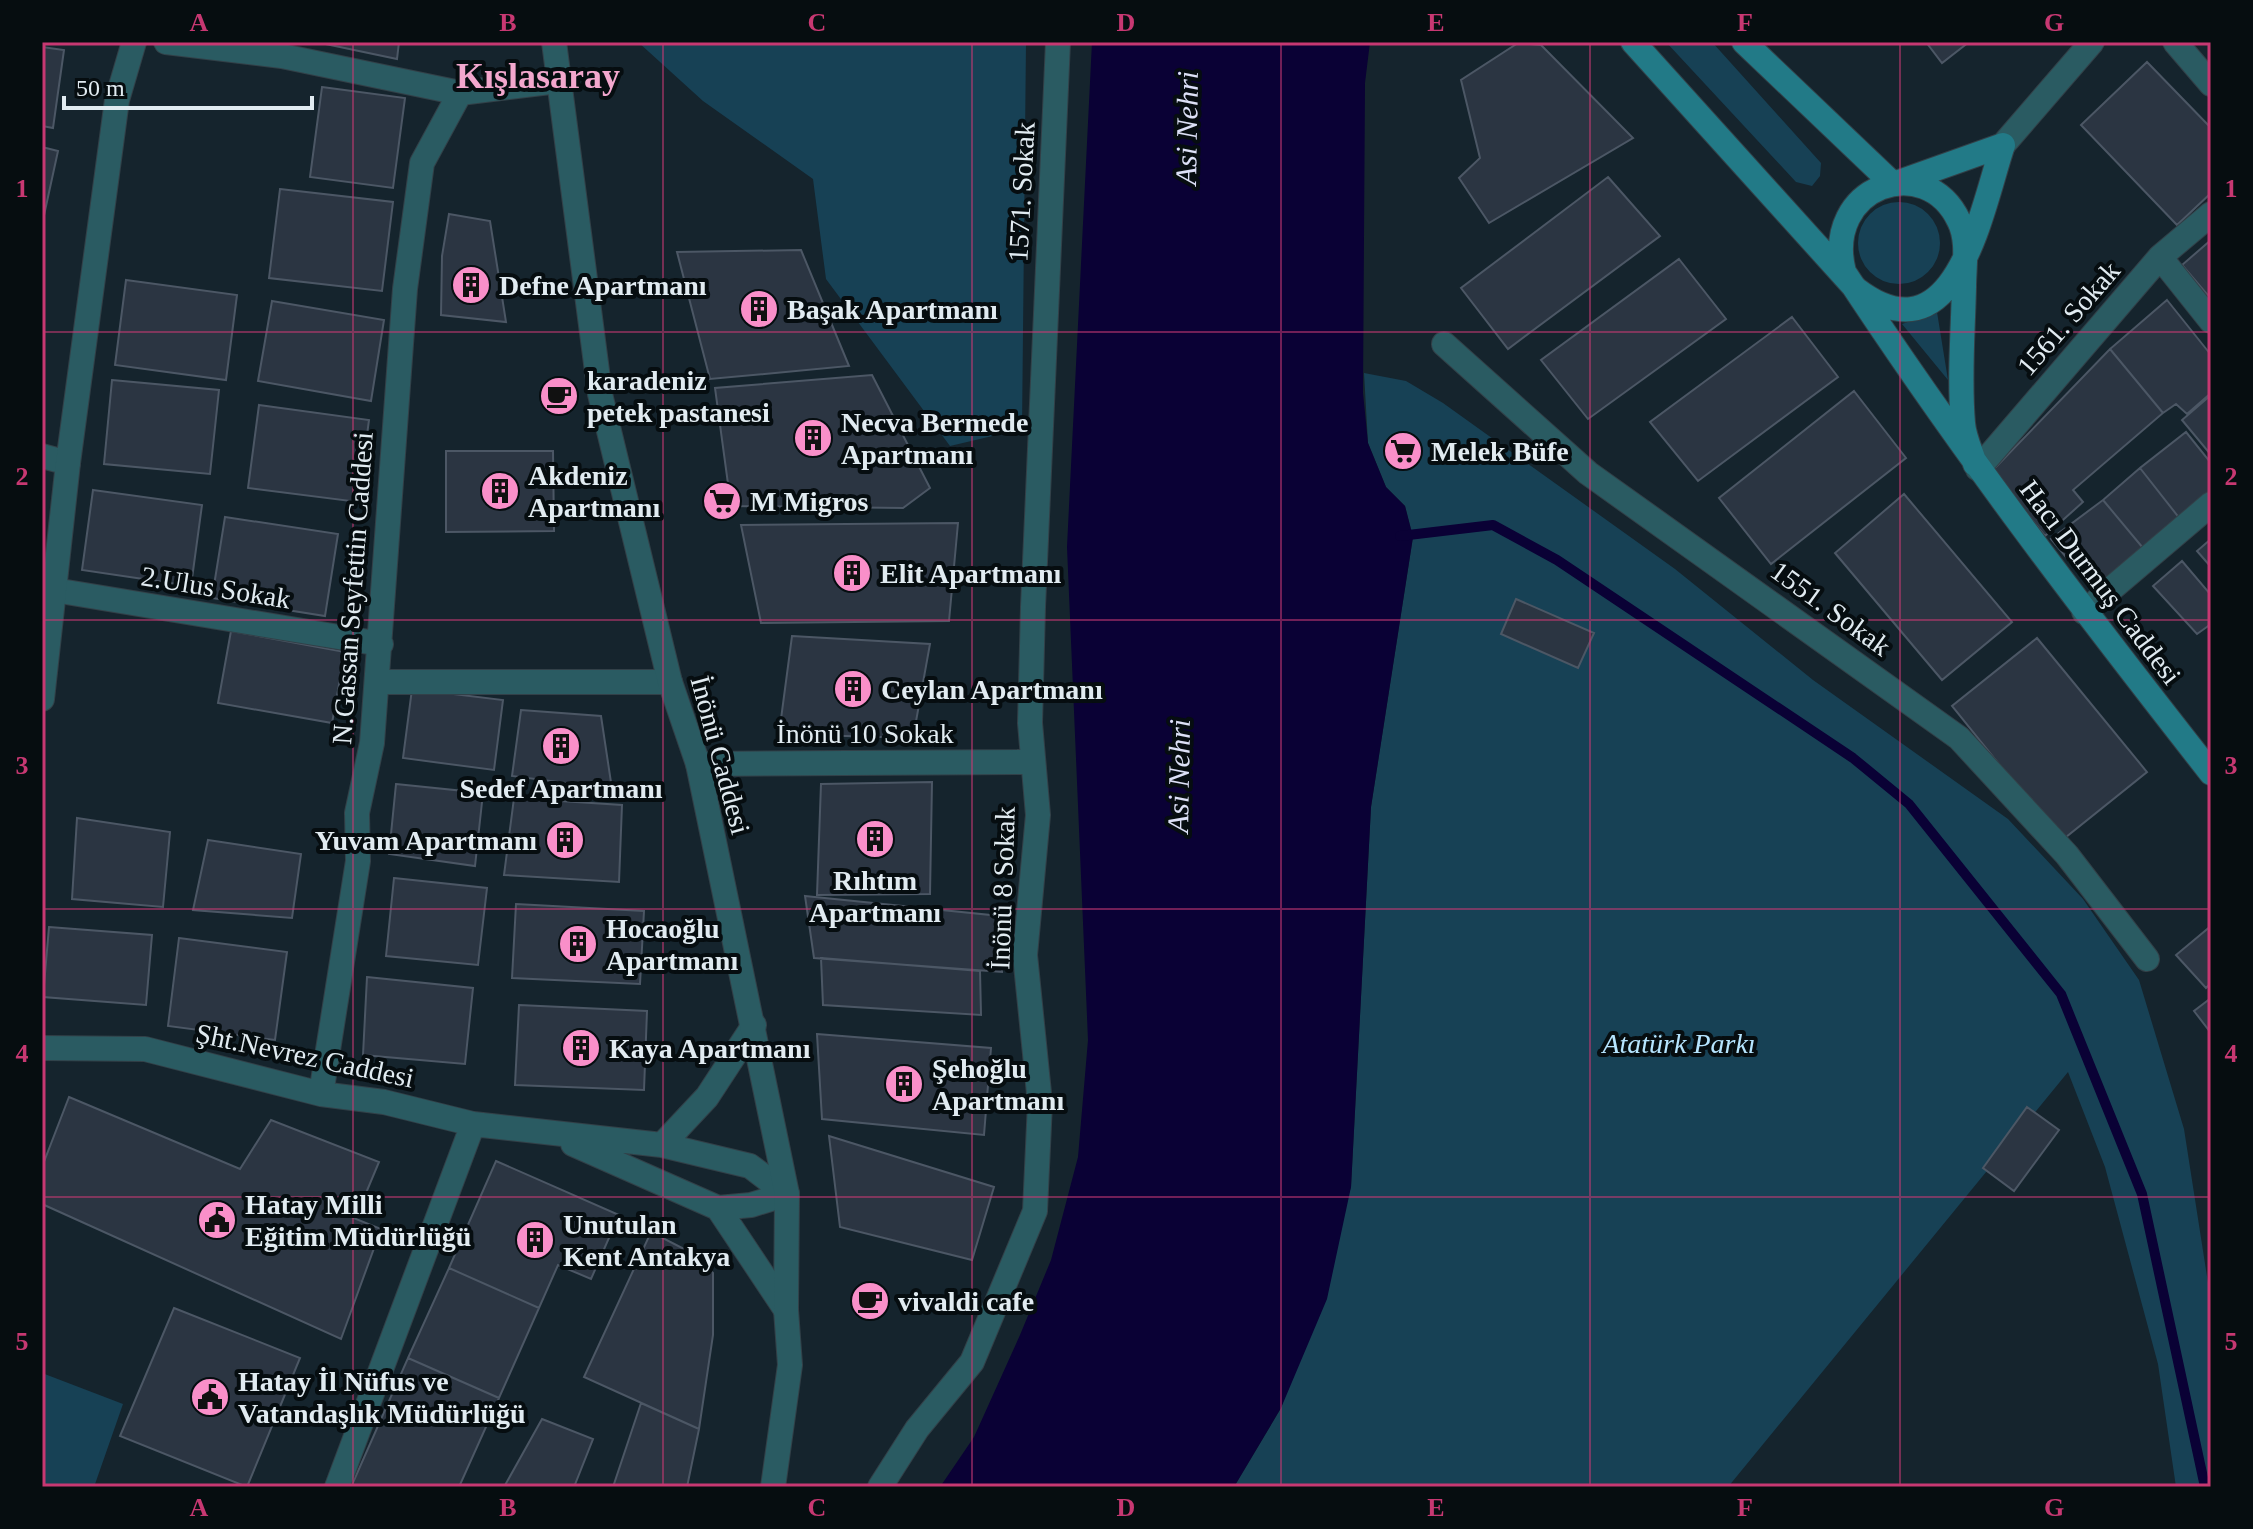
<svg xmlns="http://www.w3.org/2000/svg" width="2253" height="1529" font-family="'Times New Roman',serif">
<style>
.green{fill:#174155}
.water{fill:#0a0135}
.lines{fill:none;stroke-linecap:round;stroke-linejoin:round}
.stream{stroke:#0a0135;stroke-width:10}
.building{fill:#2b3542;stroke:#4c5765;stroke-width:2}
.minor-casing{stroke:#324048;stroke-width:26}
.tertiary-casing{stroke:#324048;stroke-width:26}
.secondary-casing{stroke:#324048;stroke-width:26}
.minor{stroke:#2a5b62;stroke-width:24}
.tertiary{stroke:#2a5b62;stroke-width:24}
.secondary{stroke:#227a87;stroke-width:24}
.grid{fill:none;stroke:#c73872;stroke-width:2;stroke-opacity:0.55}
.labels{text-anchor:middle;stroke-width:8;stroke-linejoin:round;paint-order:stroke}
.street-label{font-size:28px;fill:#e1ebf1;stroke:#060d10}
.poi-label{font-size:28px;font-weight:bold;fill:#e1ebf1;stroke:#060d10;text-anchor:start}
.park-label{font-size:28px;font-style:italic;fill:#b6e5ff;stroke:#060d10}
.water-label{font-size:30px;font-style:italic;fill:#dde1f7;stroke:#060d10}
.district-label{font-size:36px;font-weight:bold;fill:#f2a7cd;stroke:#060d10}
.neatline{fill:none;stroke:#c73872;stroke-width:3}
.grid-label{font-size:26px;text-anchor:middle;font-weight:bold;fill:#c73872}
</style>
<rect width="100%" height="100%" fill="#15242d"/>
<!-- green -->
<path class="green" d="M638,42H1026L1022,429L950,446L826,279L813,179L703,101Z
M1666,42H1712L1821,163L1820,176L1812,186L1796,182Z
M1858 243a41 41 0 1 1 82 0a41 41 0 1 1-82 0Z
M1937,312L1948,380L1902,324Z
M1364,373L1406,381L1443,403L1675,569L1813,680L2008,819L2083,899L2139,980L2184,1129L2211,1302V1487H2176L2158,1364L2105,1167L2068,1072L1728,1487H1234L1281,1408L1351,1187L1371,807L1413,537L1405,506L1386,487L1368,443Z
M42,1373L123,1404L94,1487H42Z"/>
<!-- water -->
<path class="water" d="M1092,42H1370L1365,83L1363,393L1368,443L1386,487L1405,506L1413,537L1371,807L1351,1187L1327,1299L1281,1408L1234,1487H940L974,1437L1020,1335L1051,1260L1078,1157L1088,1040L1067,547Z"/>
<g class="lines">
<!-- stream -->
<path class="stream" d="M1400,536L1493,525L1557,560L1853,758L1909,804L2061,994L2142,1194L2205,1487"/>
</g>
<!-- building -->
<path class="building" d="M316,42H399L397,59Z
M1926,42H1969L1942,63Z
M1518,43L1541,45L1633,138L1489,223L1459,178L1480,158L1461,80Z
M42,47L64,50L53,128L42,126Z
M2147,62L2211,128V193L2177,225L2081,125Z
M322,87L405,98L393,188L310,177Z
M42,147L58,151L43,220H42Z
M1608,177L1660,236L1508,349L1461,288Z
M280,189L393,202L382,291L269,278Z
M449,214L490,221L506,322L441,315L442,256Z
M2211,240V299L2182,265Z
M801,250L849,366L710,379L677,252Z
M1679,259L1726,319L1588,419L1541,360Z
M126,280L237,295L226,380L115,365Z
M2167,300L2211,355V393L2187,414L2176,404L2163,413L2110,349Z
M272,301L384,320L371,401L258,381Z
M1792,317L1838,377L1698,481L1650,422Z
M2110,349L2163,413L2073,490L2083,502L2045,536L1992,471Z
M872,375L930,488L903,508L731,506L715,388Z
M112,380L219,390L210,474L104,464Z
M1854,391L1906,458L1771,564L1719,498Z
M2211,395V455L2182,420Z
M259,405L369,420L358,502L248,488Z
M2186,432L2211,463V503L2184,524L2140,468Z
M446,451H553L554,531L446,532Z
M2140,468L2184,524L2148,554L2103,500Z
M93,490L202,505L191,586L82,570Z
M1904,494L2012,622L1942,680L1835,553Z
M2103,500L2148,554L2099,597L2051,539Z
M225,517L338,534L325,616L212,598Z
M958,523L949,621L761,623L741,525Z
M2211,539V567L2197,551Z
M2182,561L2211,595V624L2197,634L2153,586Z
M1516,599L1594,633L1578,668L1501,634Z
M231,631L345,652L332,723L218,703Z
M792,636L930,644L913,738L779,734Z
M2037,638L2147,772L2061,841L1952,706Z
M412,689L503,700L494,770L403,758Z
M521,710L601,716L612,789L512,776Z
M932,782L930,894L817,895L821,784Z
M396,784L483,793L475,866L389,854Z
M514,798L622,805L619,882L504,875Z
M77,818L170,832L163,907L72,899Z
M208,840L301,854L292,918L193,910Z
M394,878L487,888L478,965L386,956Z
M805,896L1000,916L1002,972L814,958Z
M516,904L644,911L640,984L512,978Z
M2211,926V983L2206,988L2176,955Z
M49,927L152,935L146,1005L43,997Z
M179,938L287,952L275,1040L168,1026Z
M821,958L980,971L981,1015L823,1005Z
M367,977L473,988L465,1064L363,1055Z
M2211,998V1033L2194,1011Z
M519,1005L647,1011L644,1090L515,1085Z
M817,1034L991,1048L984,1135L822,1119Z
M69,1097L240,1169L271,1120L379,1162L361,1205L341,1197L336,1211L381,1229L341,1339L42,1204V1167Z
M2027,1107L2059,1130L2014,1191L1983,1168Z
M829,1136L994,1187L972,1260L840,1227Z
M496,1161L619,1215L591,1279L558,1265L539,1308L449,1268Z
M651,1232L694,1254L713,1273V1335L699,1429L584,1377Z
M449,1268L539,1308L499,1398L408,1358Z
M174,1308L300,1358L247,1487L120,1436Z
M408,1358L499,1398L459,1487H351Z
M641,1403L699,1429L687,1487H613Z
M542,1419L593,1439L574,1487H504Z"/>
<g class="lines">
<!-- minor casing -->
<g class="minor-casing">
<path id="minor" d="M166,42L282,56L460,93L558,81
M2175,42L2211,84
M2003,145L2092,42
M2160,257L2211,321
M42,456L68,463
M1978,469L2160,257L2211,214
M42,588L381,644
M2084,612L2211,504
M379,682H670
M698,764L1033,762
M42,1048L145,1049L321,1094L384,1102L473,1124L662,1145L750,1166L787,1194
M321,1094L358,861L357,813L372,743L405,289L422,163L460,93
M573,1144L718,1208L786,1310
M662,1145L707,1097L754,1025
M718,1208L751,1205L787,1194
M337,1487L473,1124
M880,1487L917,1429L972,1362L1035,1211L1040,1103L1025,955L1038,815L1030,723L1033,607L1058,42"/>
</g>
<!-- tertiary casing -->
<g class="tertiary-casing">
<path id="tertiary" d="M554,42L600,394L670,682L698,764L787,1194L786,1310L790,1365L773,1487
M1444,344L1588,473L1959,738L2067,855L2147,959
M42,699L68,463L117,100L134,42"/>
</g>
<!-- secondary casing -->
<g class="secondary-casing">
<path id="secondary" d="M1633,42L1856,289C1956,365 1981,210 2003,145L1899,182
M1744,42L1893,184
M1975,464C1971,451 1964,437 1963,423C1959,378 1963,332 1964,287C1964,265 1969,241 1959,221C1926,150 1822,186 1844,272C1958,446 2083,610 2211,773"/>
</g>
<!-- minor -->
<use href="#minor" class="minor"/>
<!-- tertiary -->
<use href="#tertiary" class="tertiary"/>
<!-- secondary -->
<use href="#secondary" class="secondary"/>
</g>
<!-- grid -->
<path class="grid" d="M353,42V1487M663,42V1487M972,42V1487M1281,42V1487M1590,42V1487M1900,42V1487M42,332H2211M42,620H2211M42,909H2211M42,1197H2211"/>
<!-- icons -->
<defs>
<g id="building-disc" transform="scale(2)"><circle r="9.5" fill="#f98fc9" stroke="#060d10"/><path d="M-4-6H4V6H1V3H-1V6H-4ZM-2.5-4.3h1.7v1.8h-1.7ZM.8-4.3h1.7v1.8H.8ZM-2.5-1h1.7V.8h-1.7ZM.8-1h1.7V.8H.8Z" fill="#111"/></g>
<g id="cafe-disc" transform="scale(2)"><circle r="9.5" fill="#f98fc9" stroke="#060d10"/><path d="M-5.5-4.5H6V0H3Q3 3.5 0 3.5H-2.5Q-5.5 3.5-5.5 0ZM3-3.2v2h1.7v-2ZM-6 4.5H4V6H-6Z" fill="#111"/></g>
<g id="supermarket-disc" transform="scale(2)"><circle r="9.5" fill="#f98fc9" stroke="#060d10"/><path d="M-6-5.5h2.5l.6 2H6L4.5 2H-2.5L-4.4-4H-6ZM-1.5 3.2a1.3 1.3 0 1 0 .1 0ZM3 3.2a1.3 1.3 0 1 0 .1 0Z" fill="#111"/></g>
<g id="civic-disc" transform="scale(2)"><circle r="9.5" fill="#f98fc9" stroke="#060d10"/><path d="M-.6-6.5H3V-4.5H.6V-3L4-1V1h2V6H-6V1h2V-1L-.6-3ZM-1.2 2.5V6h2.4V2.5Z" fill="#111"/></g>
</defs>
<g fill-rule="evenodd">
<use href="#building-disc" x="471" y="285"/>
<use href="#building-disc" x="759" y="309"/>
<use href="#cafe-disc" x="559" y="396"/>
<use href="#building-disc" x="813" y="438"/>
<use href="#supermarket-disc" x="1403" y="451"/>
<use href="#building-disc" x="500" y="491"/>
<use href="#supermarket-disc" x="722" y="501"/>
<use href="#building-disc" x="852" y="573"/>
<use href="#building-disc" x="853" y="689"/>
<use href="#building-disc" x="561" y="746"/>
<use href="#building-disc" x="875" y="839"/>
<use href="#building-disc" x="565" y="840"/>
<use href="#building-disc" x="578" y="944"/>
<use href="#building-disc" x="581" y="1048"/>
<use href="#building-disc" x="904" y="1084"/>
<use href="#civic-disc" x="217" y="1220"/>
<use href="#building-disc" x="535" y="1240"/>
<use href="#cafe-disc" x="870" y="1301"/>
<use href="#civic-disc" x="210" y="1397"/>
</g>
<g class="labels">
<!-- street labels -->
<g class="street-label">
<text transform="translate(1021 192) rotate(-87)" y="10">1571. Sokak</text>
<text transform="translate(2068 318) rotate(-49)" y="10">1561. Sokak</text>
<text transform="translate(2101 582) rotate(53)" y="10">Hacı Durmuş Caddesi</text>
<text transform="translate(216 587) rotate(9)" y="10">2.Ulus Sokak</text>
<text transform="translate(352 588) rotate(-86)" y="10">N.Gassan Seyfettin Caddesi</text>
<text transform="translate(1831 608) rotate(36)" y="10">1551. Sokak</text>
<text x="865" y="743">İnönü 10 Sokak</text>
<text transform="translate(721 755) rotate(75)" y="10">İnönü Caddesi</text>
<text transform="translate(1002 888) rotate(-88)" y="10">İnönü 8 Sokak</text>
<text transform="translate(305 1055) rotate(12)" y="10">Şht.Nevrez Caddesi</text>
</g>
<!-- poi labels -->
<g class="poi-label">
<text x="499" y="295">Defne Apartmanı</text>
<text x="787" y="319">Başak Apartmanı</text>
<text x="587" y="390">karadeniz<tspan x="587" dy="32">petek pastanesi</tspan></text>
<text x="841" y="432">Necva Bermede<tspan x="841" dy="32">Apartmanı</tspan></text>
<text x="1431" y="461">Melek Büfe</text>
<text x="528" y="485">Akdeniz<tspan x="528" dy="32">Apartmanı</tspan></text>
<text x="750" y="511">M Migros</text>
<text x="880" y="583">Elit Apartmanı</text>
<text x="881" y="699">Ceylan Apartmanı</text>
<text x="561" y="798" text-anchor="middle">Sedef Apartmanı</text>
<text x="537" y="850" text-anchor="end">Yuvam Apartmanı</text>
<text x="875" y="890" text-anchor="middle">Rıhtım<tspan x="875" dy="32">Apartmanı</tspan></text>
<text x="606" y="938">Hocaoğlu<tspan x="606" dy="32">Apartmanı</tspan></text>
<text x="609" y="1058">Kaya Apartmanı</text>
<text x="932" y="1078">Şehoğlu<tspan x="932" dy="32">Apartmanı</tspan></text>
<text x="245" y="1214">Hatay Milli<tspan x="245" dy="32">Eğitim Müdürlüğü</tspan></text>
<text x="563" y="1234">Unutulan<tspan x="563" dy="32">Kent Antakya</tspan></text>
<text x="898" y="1311">vivaldi cafe</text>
<text x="238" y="1391">Hatay İl Nüfus ve<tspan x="238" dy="32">Vatandaşlık Müdürlüğü</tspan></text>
</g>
<!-- park labels -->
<g class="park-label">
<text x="1679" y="1053">Atatürk Parkı</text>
</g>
<!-- water labels -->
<g class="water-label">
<text transform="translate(1187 128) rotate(-89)" y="10">Asi Nehri</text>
<text transform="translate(1179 776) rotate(-89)" y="10">Asi Nehri</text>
</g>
<!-- district labels -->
<g class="district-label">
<text x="538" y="88">Kışlasaray</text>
</g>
</g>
<!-- border -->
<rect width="2253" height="1529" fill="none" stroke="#060d10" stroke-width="88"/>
<!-- scale -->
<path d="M64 96v12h248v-12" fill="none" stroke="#e1ebf1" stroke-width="4"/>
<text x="76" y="96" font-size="24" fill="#e1ebf1" stroke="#060d10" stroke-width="6" paint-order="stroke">50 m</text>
<rect x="44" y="44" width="2165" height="1441" class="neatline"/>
<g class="grid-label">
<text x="199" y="31">A</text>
<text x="508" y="31">B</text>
<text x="817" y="31">C</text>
<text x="1126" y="31">D</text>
<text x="1436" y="31">E</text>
<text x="1745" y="31">F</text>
<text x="2054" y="31">G</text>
<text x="22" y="197">1</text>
<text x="2231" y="197">1</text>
<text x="22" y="485">2</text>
<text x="2231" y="485">2</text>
<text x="22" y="774">3</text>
<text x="2231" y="774">3</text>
<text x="22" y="1062">4</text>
<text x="2231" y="1062">4</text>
<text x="22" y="1350">5</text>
<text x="2231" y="1350">5</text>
<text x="199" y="1516">A</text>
<text x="508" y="1516">B</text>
<text x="817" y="1516">C</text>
<text x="1126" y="1516">D</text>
<text x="1436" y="1516">E</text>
<text x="1745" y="1516">F</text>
<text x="2054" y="1516">G</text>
</g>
</svg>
